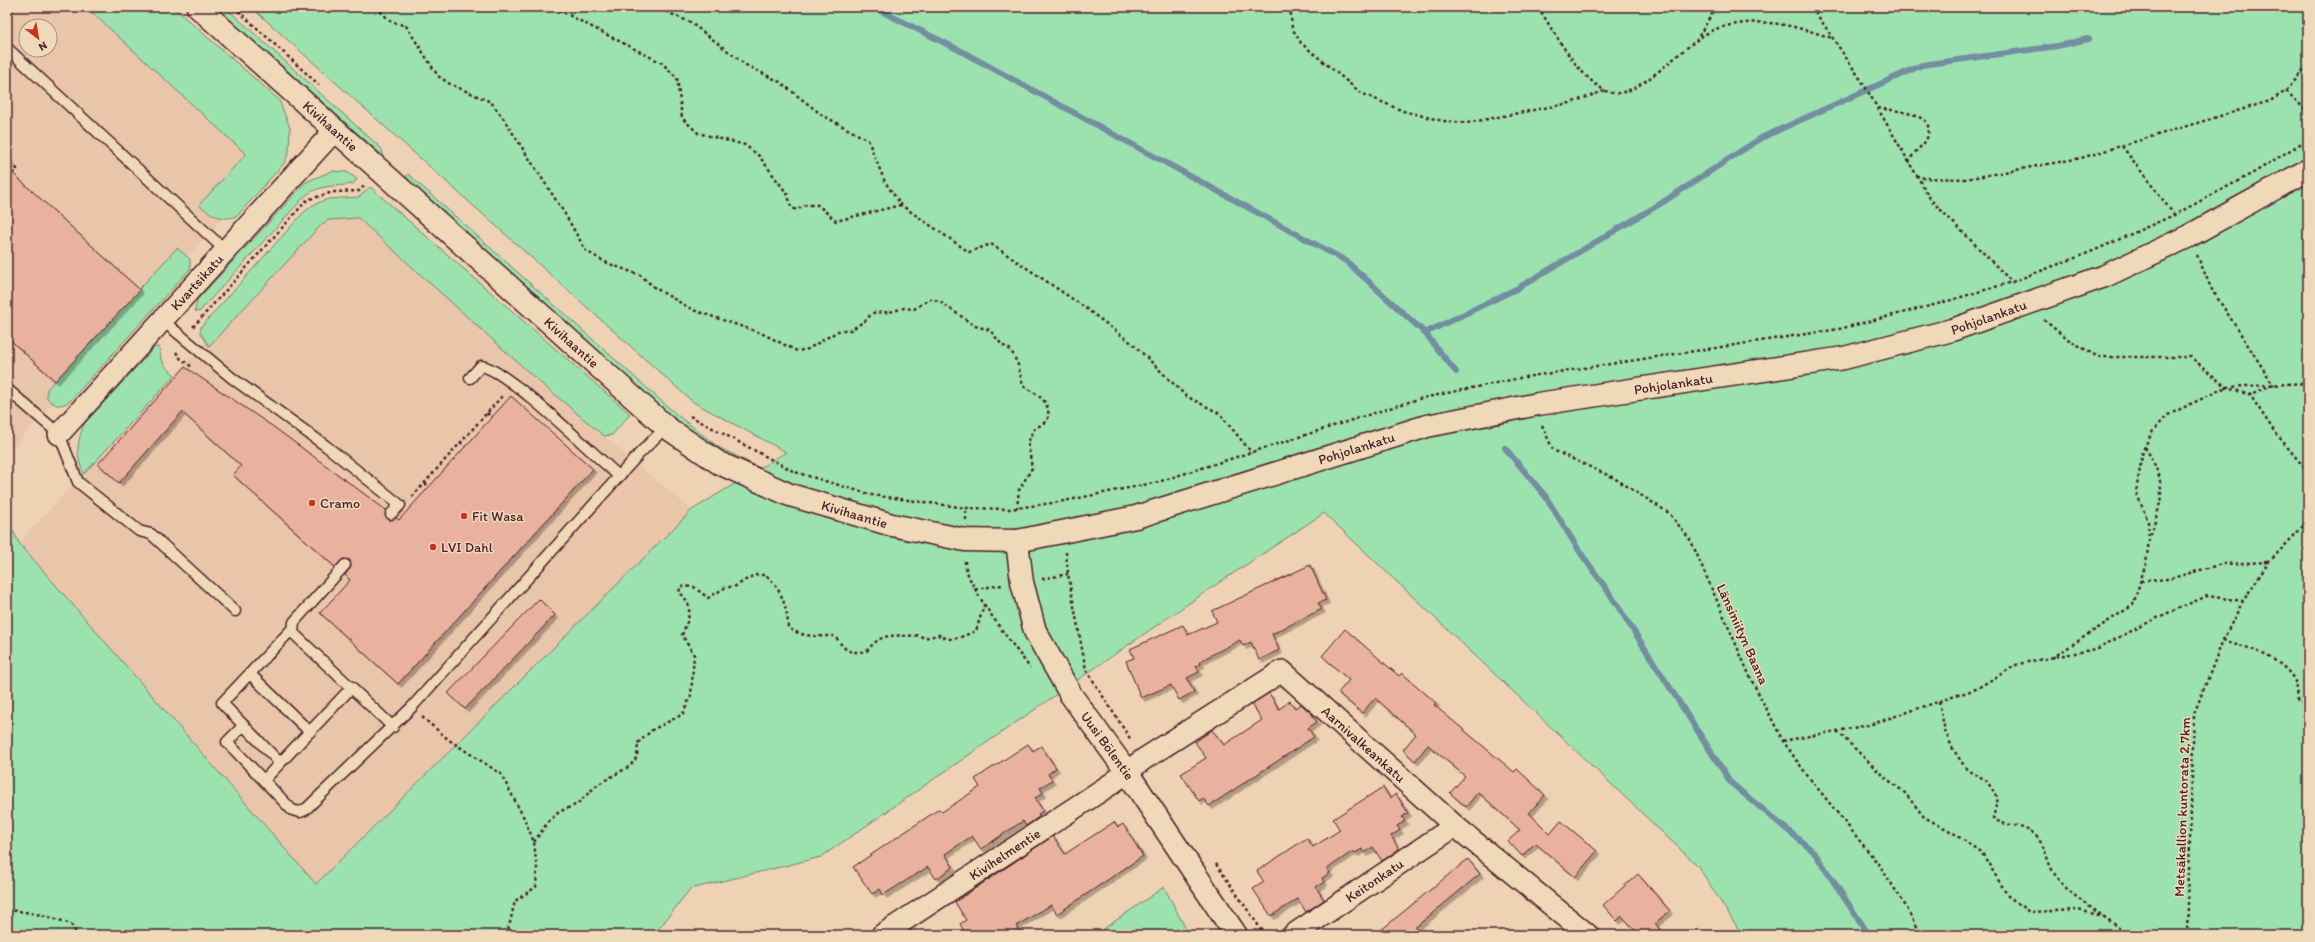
<svg xmlns="http://www.w3.org/2000/svg" width="2315" height="942" font-family="Itim,sans-serif">
<style>
.built{fill:#e9c5aa;fill-rule:evenodd}
.green{fill:#9ce2af;stroke:#73806d}
.lines{fill:none;stroke-linecap:round;stroke-linejoin:round}
.stream{stroke:#738da1;stroke-width:6}
.building{fill:#e8b29e;stroke:#4a1f2b;filter:url(#shadow)}
.service-casing{stroke:#4a1f2b;stroke-width:13}
.minor-casing{stroke:#4a1f2b;stroke-width:24}
.tertiary-casing{stroke:#4a1f2b;stroke-width:25}
.secondary-casing{stroke:#4a1f2b;stroke-width:25}
.path{stroke:#4a1f2b;stroke-width:2.5;stroke-dasharray:3 3;stroke-linecap:butt}
.service{stroke:#efd9b8;stroke-width:10}
.minor{stroke:#efd9b8;stroke-width:21}
.tertiary{stroke:#efd9b8;stroke-width:22}
.secondary{stroke:#efd9b8;stroke-width:22}
.poi-dot{fill:#c8321e;stroke:#efd9b8;stroke-width:1.5}
.labels{text-anchor:middle;stroke-width:3;stroke-linejoin:round;paint-order:stroke}
.street-label{font-size:14px;fill:#4a1f2b;stroke:#efd9b8}
.poi-label{font-size:14px;fill:#4a1f2b;stroke:#efd9b8;text-anchor:start}
</style>
<defs>
<filter id="shadow"><feDropShadow dx="3.5" dy="3.5" stdDeviation="0" flood-color="#0004"/></filter>
</defs>
<rect width="100%" height="100%" fill="#eed2b3"/>
<filter id="ink" filterUnits="userSpaceOnUse"><feTurbulence type="fractalNoise" baseFrequency=".025" numOctaves="2"/><feDisplacementMap in="SourceGraphic" scale="8" xChannelSelector="R" yChannelSelector="G"/><feConvolveMatrix kernelMatrix="1 2 1 2 8 2 1 2 1" color-interpolation-filters="sRGB"/></filter>
<g filter="url(#ink)">
<!-- built -->
<path class="built" d="M7,7H128L275,161L7,454ZM26,26H50V50H26Z
M358,218L536,379L692,510L316,884L19,543L319,220Z"/>
<!-- green -->
<path class="green" d="M86,7H173L279,100L290,128L289,151L285,162L238,215C224,223 210,214 199,205L246,154Z
M215,7H225L372,140L382,149L383,156Z
M251,7H2308V935H1951L1947,930L1946,935H1742L1698,866L1324,513L1208,590L821,857L690,889L654,935H7V518L19,543L316,884L692,510L752,473L671,420L416,189L406,176L408,174L677,415L720,448L760,468L786,452L693,402Z
M332,171L347,172L357,179L353,184C336,187 321,184 306,195L199,312L195,311L197,300L306,182Z
M370,187L630,414L612,435L604,436L536,379L358,218L328,220L321,225L209,346L200,332L201,327L303,213L313,205L328,199L359,197Z
M177,248L190,259V269L70,401C60,407 56,407 47,398V389Z
M159,347L161,359L165,366L175,375L84,474C75,454 77,444 84,424L154,348Z
M1164,887L1189,935H1095Z"/>
<g class="lines">
<!-- stream -->
<path class="stream" d="M873,7L959,50L1346,261L1425,333L1456,372
M1425,333L1518,288L1660,204L1761,138L1922,65L2057,46L2088,39
M1505,448L1546,497L1580,552L1610,594L1731,783L1814,852L1869,935"/>
</g>
<!-- building -->
<path class="building" d="M7,168L140,290L55,381L7,337Z
M185,367L275,428L386,510L385,516L390,520L396,518L399,520L511,396L593,469L398,684L320,613L350,580L345,575L351,567L350,560L343,559L335,567L233,475L241,466L182,412L119,483L98,464Z
M1310,565L1326,600L1318,603L1322,609L1272,634L1279,650L1259,660L1251,642L1243,646L1240,640L1200,661L1201,664L1196,666L1199,672L1187,678L1194,692L1179,700L1171,685L1141,698L1126,661L1134,658L1130,649L1183,625L1188,635L1217,622L1212,611Z
M539,599L555,615L465,709L448,693Z
M1345,629L1399,676L1402,673L1436,703L1434,705L1514,772L1517,769L1545,795L1529,813L1550,834L1561,821L1597,851L1575,877L1535,843L1522,856L1508,841L1520,830L1478,792L1466,807L1450,793L1465,776L1428,745L1415,761L1403,750L1416,734L1375,698L1362,713L1338,693L1349,680L1322,656Z
M1269,693L1279,709L1290,701L1295,708L1301,704L1311,713L1317,722L1308,728L1314,737L1209,806L1203,798L1199,801L1181,774L1206,758L1195,742L1212,730L1224,745L1262,720L1252,704Z
M1028,744L1033,751L1041,746L1056,768L1048,774L1052,780L1040,788L1043,793L1035,798L1043,811L1038,814L1040,816L1026,826L1023,821L981,849L972,836L945,854L953,867L936,879L928,867L883,895L880,889L872,894L853,867L939,809L942,812L980,787L975,779Z
M1383,787L1390,798L1396,794L1408,813L1402,817L1405,821L1397,826L1400,830L1391,836L1399,849L1382,861L1373,847L1364,853L1362,849L1355,853L1353,851L1327,869L1330,873L1322,878L1324,882L1316,887L1324,900L1306,912L1298,899L1271,916L1253,889L1264,882L1257,871L1307,838L1313,847L1340,830L1333,819Z
M1114,822L1118,827L1123,824L1143,856L1057,914L1051,905L1016,926L1022,935H966L960,924L966,920L955,902L1053,836L1065,854Z
M1468,859L1480,874L1406,935H1375Z
M1638,874L1670,911L1655,923L1664,935H1639L1622,916L1617,921L1603,905Z"/>
<g class="lines">
<!-- service casing -->
<g class="service-casing">
<path id="service" d="M7,48L226,251
M162,320L232,378L326,446L400,505L391,514
M470,378L481,366C507,369 594,455 619,476
M7,389L59,434L78,482L139,531L151,534L235,611
M345,565L294,622L293,633L393,727
M250,674L310,732
M244,725L227,742L292,810L300,812L305,810L411,708L639,454L666,427
M280,763L222,703L292,629
M264,780L352,687"/>
</g>
<!-- minor casing -->
<g class="minor-casing">
<g id="minor">
<path id="s1" d="M59,434L334,131"/>
<path id="s2" d="M882,935L1111,784L1144,759L1282,671L1455,826L1588,935"/>
<path id="s3" d="M1293,935L1455,826"/>
</g>
</g>
<!-- tertiary casing -->
<g class="tertiary-casing">
<g id="tertiary">
<path id="s4" d="M1017,541L1022,582L1035,631L1071,695L1127,772L1236,935"/>
</g>
</g>
<!-- secondary casing -->
<g class="secondary-casing">
<g id="secondary">
<path id="s5" d="M198,7L666,427L719,463L790,495L892,525L965,540L1017,541L1136,517L1427,426L1538,404L1844,358L1952,330L2105,276L2189,236L2308,170"/>
</g>
</g>
<!-- path -->
<path class="path" d="M234,7L319,85
M376,7L390,21L406,26L438,76L450,84L491,102L503,118L565,214L586,251L607,263L640,275L655,288L693,310L761,333L797,351L808,349L840,330H851L866,320L872,313L890,312L904,308L914,309L930,299L939,301L975,326L990,330L1002,345L1011,350L1018,365L1023,386C1037,394 1053,402 1047,421L1033,430L1028,443L1032,468L1019,490L1017,508
M553,7L662,63L677,78L682,118L698,133L745,145L759,156L788,195L791,207L796,210L806,205H818L836,221L901,205
M655,7L690,22L746,65L780,82L822,115L868,140L885,182L901,205L969,252L991,244L1080,304L1133,344L1186,396L1219,413L1252,453
M1290,7L1292,28L1301,43L1361,93L1403,111L1443,121L1467,123L1570,103L1604,91
M1538,7C1555,33 1576,74 1604,90C1635,109 1686,37 1719,28C1760,16 1792,25 1832,38
M1812,7L1863,83L1931,200L2013,283
M7,17L16,7
M1699,36L1716,7
M2286,91L2308,112
M1878,108C1895,111 1913,111 1927,122C1934,145 1914,146 1909,163
M2122,146L2175,216
M7,159L17,169L13,173
M1916,175L1924,178L1966,179L2081,158L2270,101L2286,91L2308,65
M2197,255L2211,288L2273,384L2250,395
M2044,320L2066,338L2098,357H2191L2226,387L2250,395L2274,431L2308,472
M193,327L307,200L333,192L359,191L365,185
M176,352L181,359L192,367
M487,413L492,418
M690,416L795,472L872,495L966,508L1010,509L1059,502L1158,482L1418,399L1525,377L1839,329L1941,303L2012,282L2093,251L2174,215L2255,172L2308,139
M1542,425L1553,450L1614,478L1669,513L1691,541L1751,679L1783,741L1807,775L1880,866L1907,908L1920,935
M460,442L465,446
M2145,447C2168,485 2163,497 2150,537
M425,483L429,487
M412,497L503,395
M966,520V508
M1066,552L1068,574L1086,670L1131,740
M965,561C964,584 1015,647 1030,668
M1042,579L1068,574
M2141,581L2169,579L2222,564L2269,562
M975,589L1002,585
M2223,640C2247,647 2286,658 2296,684C2297,689 2298,695 2298,700L2308,707
M2052,658L2133,605L2146,563L2149,540L2148,521L2136,492L2143,450L2153,431L2168,415L2226,387L2308,383
M1939,701L1945,731L1953,749L1967,770L1986,780L1998,798L1993,818C2006,828 2025,823 2037,837C2046,848 2047,862 2054,873C2066,894 2099,912 2118,927L2121,935
M422,717L449,740L501,774L524,818L534,842L537,869L536,887L515,901L507,935
M1837,731L1882,775L1905,793L1924,817L1952,832L1982,853L2008,896L2029,912L2078,910L2103,916
M1783,741L1869,725L1976,689L2018,664L2096,649L2161,616L2207,596L2243,601
M534,842L548,822L559,812L577,804L597,785L630,766L637,757L638,743L652,730L683,714L691,695L694,655L682,635C689,617 695,606 679,592L681,586L694,587L708,598L726,587H734L754,575H765C780,585 788,609 788,627C801,638 819,636 835,636C846,651 847,654 867,651C884,629 895,638 920,635L923,638L939,635L948,639L958,638L976,631L985,602
M1216,864L1265,935
M7,910C30,912 49,916 71,924L77,935
M2187,935L2194,714L2223,640L2243,601L2269,562L2308,521"/>
<!-- service -->
<use href="#service" class="service"/>
<!-- minor -->
<use href="#minor" class="minor"/>
<!-- tertiary -->
<use href="#tertiary" class="tertiary"/>
<!-- secondary -->
<use href="#secondary" class="secondary"/>
</g>
</g>
<!-- markers -->
<g class="poi-dot">
<circle cx="312" cy="503" r="4"/>
<circle cx="464" cy="516" r="4"/>
<circle cx="433" cy="547" r="4"/>
</g>
<g class="labels">
<!-- street labels -->
<g class="street-label">
<text dy="5" stroke="none"><textPath href="#s5" startOffset="178">Kivihaantie</textPath></text>
<text dy="5" stroke="none"><textPath href="#s1" startOffset="205">Kvartsikatu</textPath></text>
<text dy="5" stroke="none"><textPath href="#s5" startOffset="2003">Pohjolankatu</textPath></text>
<text dy="5" stroke="none"><textPath href="#s5" startOffset="502">Kivihaantie</textPath></text>
<text dy="5" stroke="none"><textPath href="#s5" startOffset="1680">Pohjolankatu</textPath></text>
<text dy="5" stroke="none"><textPath href="#s5" startOffset="1356">Pohjolankatu</textPath></text>
<text dy="5" stroke="none"><textPath href="#s5" startOffset="838">Kivihaantie</textPath></text>
<text transform="translate(1743 634) rotate(66)" y="5">Länsiniityn Baana</text>
<text dy="5" stroke="none"><textPath href="#s2" startOffset="589">Aarnivalkeankatu</textPath></text>
<text dy="5" stroke="none"><textPath href="#s4" startOffset="228">Uusi Bölentie</textPath></text>
<text transform="translate(2182 807) rotate(-88)" y="5">Metsäkallion kuntorata 2,7km</text>
<text dy="5" stroke="none"><textPath href="#s2" startOffset="147">Kivihelmentie</textPath></text>
<text dy="5" stroke="none"><textPath href="#s3" startOffset="98">Keitonkatu</textPath></text>
</g>
<!-- poi labels -->
<g class="poi-label">
<text x="320" y="508">Cramo</text>
<text x="472" y="521">Fit Wasa</text>
<text x="441" y="552">LVI Dahl</text>
</g>
</g>
<!-- margin -->
<rect width="2315" height="942" fill="none" stroke="#efd9b8" stroke-width="24"/>
<rect x="12" y="12" width="2291" height="918" fill="none" stroke="#4a1f2b" stroke-width="1.5" filter="url(#ink)"/>
<!-- north arrow -->
<g transform="translate(38 38) rotate(149)"><circle r="19" fill="#efd9b8" stroke="#ad8f80"/>
<path d="M0-3L7 15L0 10L-7 15Z" fill="#c8321e"/>
<text y="-6" font-size="11" font-weight="bold" text-anchor="middle" fill="#4a1f2b">N</text>
</g>
</svg>
